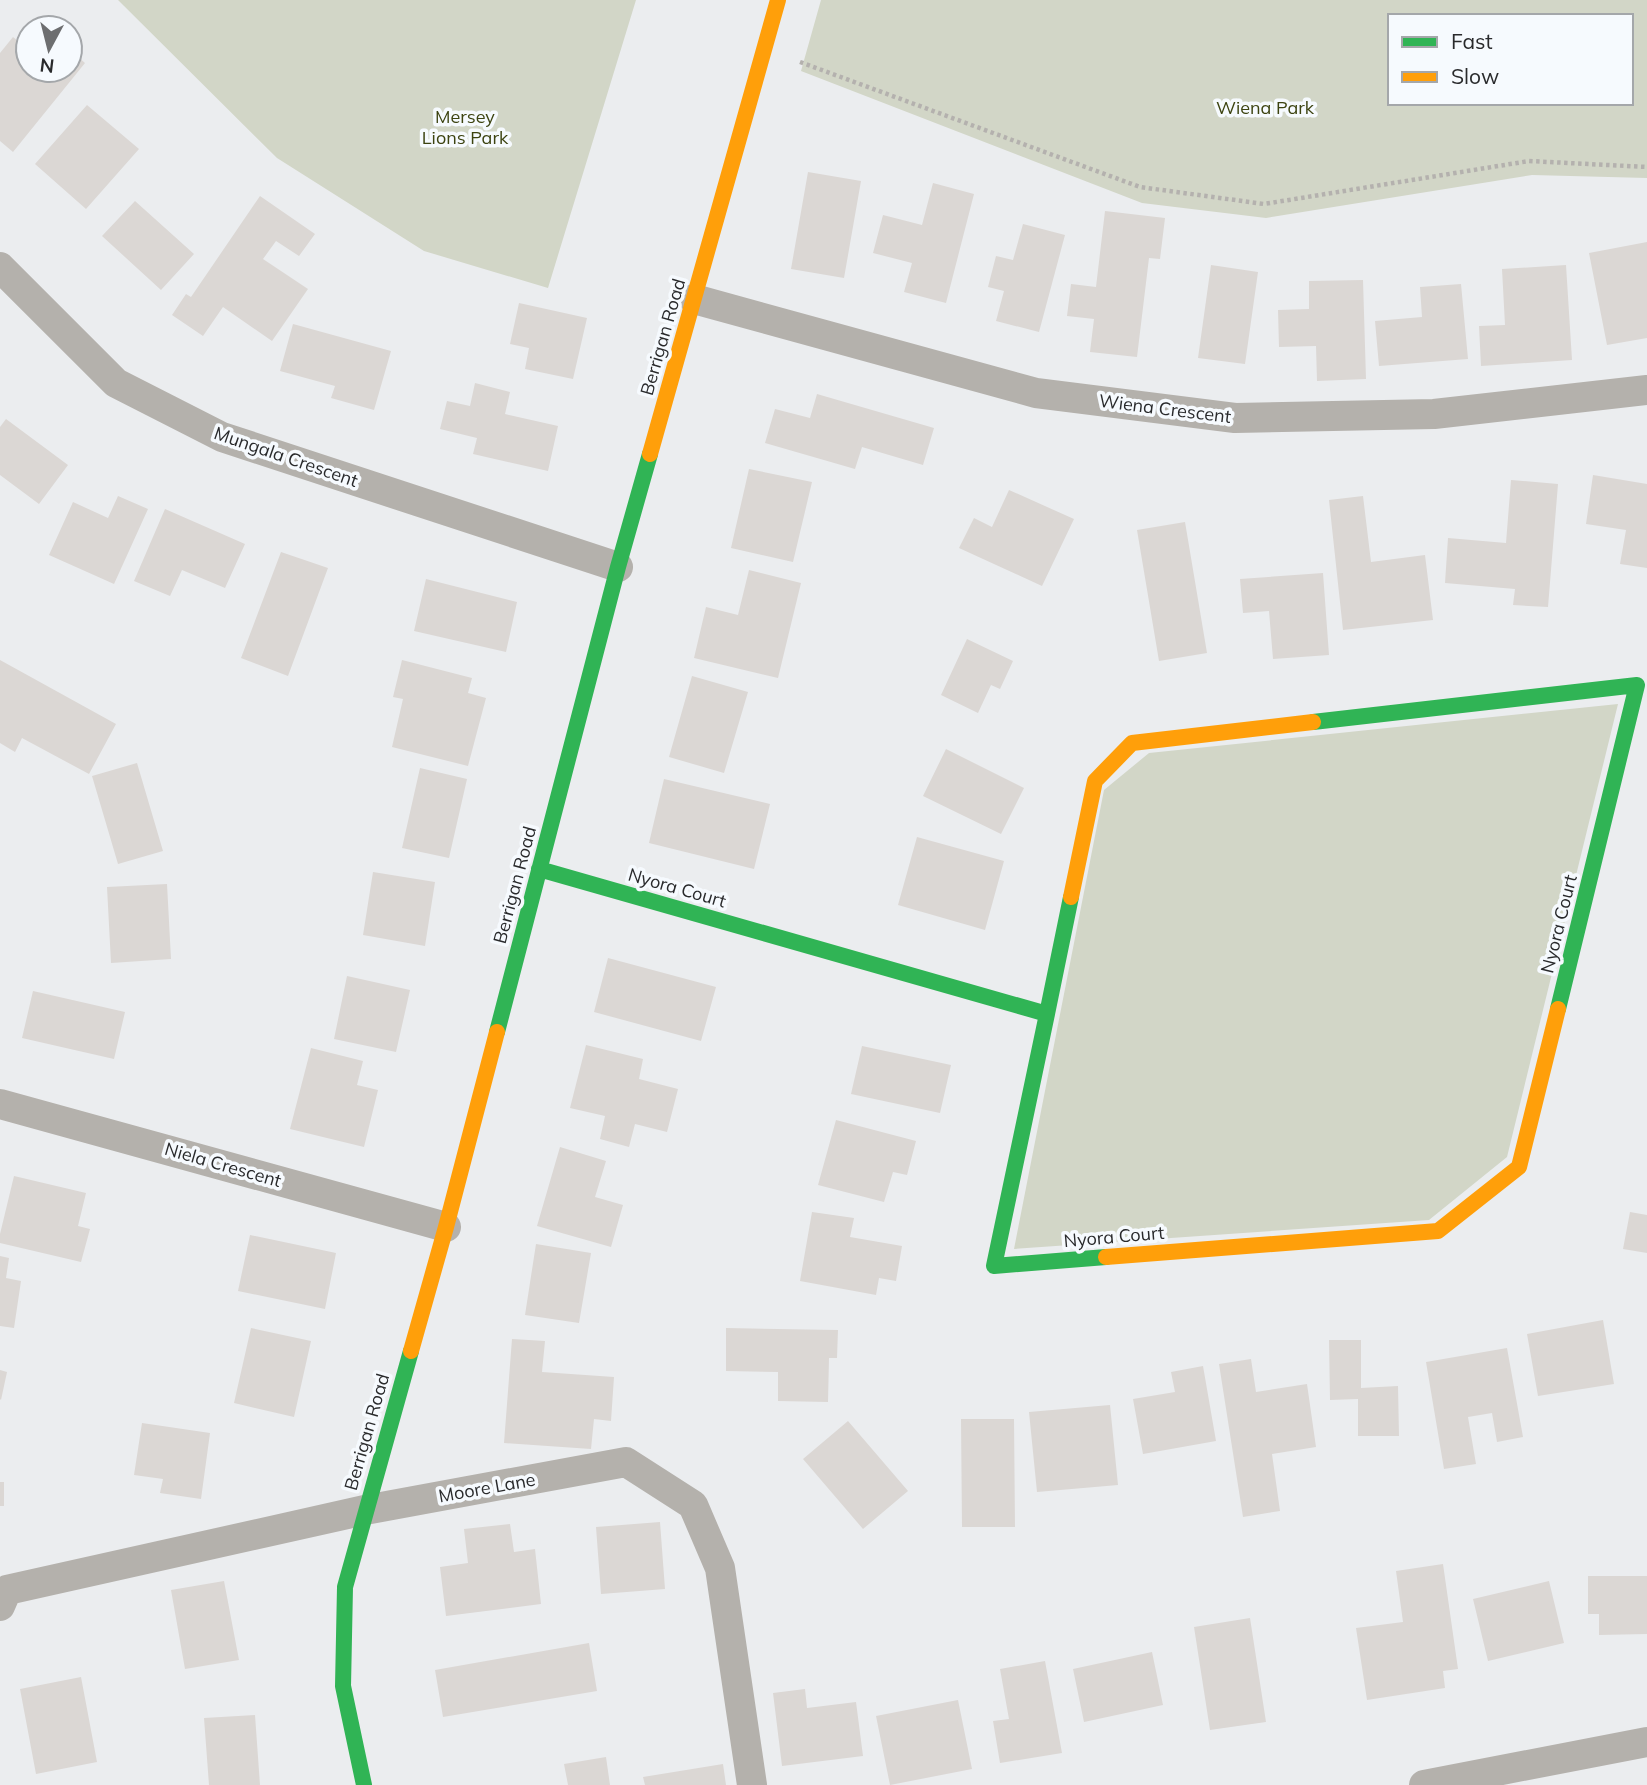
<svg xmlns="http://www.w3.org/2000/svg" width="1647" height="1785" font-family="Mulish,sans-serif">
<style>
.green{fill:#d2d6c7;fill-rule:evenodd}
.building{fill:#dbd7d4}
.lines{fill:none;stroke-linecap:round;stroke-linejoin:round}
.path{stroke:#b4b1ae;stroke-width:4.5;stroke-dasharray:3.5 3.5;stroke-linecap:butt}
.street{stroke:#b4b1ac;stroke-width:30}
.fast{stroke:#30b455;stroke-width:16}
.slow{stroke:#ff9f0a;stroke-width:16}
.labels{text-anchor:middle;stroke-width:7;stroke-linejoin:round;paint-order:stroke}
.park-label{font-size:18px;fill:#3c4310;stroke:#f6fafe}
.street-label{font-size:18px;fill:#292a2c;stroke:#f6fafe}
</style>
<rect width="100%" height="100%" fill="#ebedef"/>
<!-- green -->
<path class="green" d="M118,0H636L548,288L424,251L277,158Z
M821,0H1647V178L1532,175L1266,218L1142,203L801,71ZM1390,16H1631V103H1390Z
M1618,704L1507,1157L1429,1220L1014,1249L1104,790L1149,753Z"/>
<!-- building -->
<path class="building" d="M13,37L28,49V70H70V50L85,63L13,152L0,141V53Z
M87,105L139,149L86,209L35,164Z
M808,172L861,181L844,278L791,269Z
M933,183L974,194L946,303L904,292L912,263L873,253L883,215L922,225Z
M260,196L315,234L299,256L276,241L263,259L308,289L272,341L223,307L203,336L172,315L186,294L191,297Z
M135,201L194,254L161,290L102,236Z
M1105,211L1165,218L1160,259L1149,258L1137,357L1090,352L1094,319L1067,316L1071,284L1096,287Z
M1023,224L1065,235L1039,332L996,321L1004,291L988,287L996,256L1013,260Z
M1647,242V338L1607,345L1589,253Z
M1211,265L1258,272L1245,364L1198,358Z
M1566,265L1572,360L1481,366L1479,326L1505,325L1502,269Z
M1363,280L1366,379L1317,381L1316,346L1279,347L1278,310L1309,309V281Z
M1461,284L1468,359L1379,366L1375,321L1422,317L1420,287Z
M519,303L587,318L573,379L525,369L529,348L510,344Z
M293,324L391,351L374,410L331,398L335,386L280,371Z
M475,383L510,392L505,414L558,426L548,471L473,454L477,438L440,429L447,401L470,406Z
M817,394L934,428L923,465L862,447L855,469L765,443L775,409L810,418Z
M6,419L68,465L39,504L0,475V427Z
M749,469L812,482L793,562L731,548Z
M1593,475L1647,484V568L1620,564L1626,530L1586,524Z
M1511,480L1558,484L1548,607L1513,605L1515,589L1445,583L1448,538L1506,543Z
M1009,490L1074,519L1042,586L959,548L974,518L992,527Z
M118,496L148,509L114,584L49,555L73,502L108,518Z
M1363,496L1371,562L1425,555L1433,620L1343,630L1329,500Z
M165,509L245,544L225,588L182,570L170,596L134,581Z
M1185,522L1207,653L1159,661L1137,530Z
M281,552L328,568L288,676L241,658Z
M749,570L801,583L778,678L694,658L706,607L738,615Z
M1323,573L1329,655L1273,659L1269,611L1243,613L1240,579Z
M426,579L517,602L506,652L414,631Z
M967,639L1013,661L1000,689L991,685L978,713L941,695Z
M0,660L116,724L89,774L22,738L15,752L0,743Z
M402,660L472,678L468,693L486,698L468,766L392,747L403,699L393,697Z
M692,676L748,692L724,773L669,757Z
M946,749L1024,788L1001,834L923,796Z
M137,763L163,851L118,864L92,776Z
M420,768L467,779L449,858L402,848Z
M664,779L770,804L754,869L649,843Z
M917,837L1004,861L985,930L898,905Z
M373,872L435,882L425,946L363,935Z
M167,884L171,959L111,963L107,887Z
M608,958L716,987L701,1041L594,1012Z
M347,976L410,990L396,1052L334,1039Z
M33,991L125,1012L114,1059L22,1038Z
M586,1045L643,1059L639,1079L678,1089L667,1132L635,1124L629,1147L600,1139L605,1116L570,1108Z
M862,1046L951,1065L940,1113L851,1094Z
M311,1048L363,1061L357,1085L378,1090L364,1147L290,1129Z
M836,1120L916,1141L907,1175L893,1172L884,1202L818,1185Z
M560,1147L606,1161L595,1197L623,1205L611,1247L537,1226Z
M14,1176L86,1193L78,1226L90,1229L81,1262L0,1243V1234Z
M812,1212L854,1218L850,1237L902,1246L896,1281L879,1278L876,1295L800,1281Z
M1630,1212L1647,1215V1253L1623,1249Z
M250,1235L336,1253L325,1309L238,1291Z
M536,1244L591,1253L579,1323L525,1315Z
M0,1256L9,1258L6,1278L21,1281L14,1328L0,1326Z
M1603,1320L1614,1384L1538,1396L1527,1334Z
M251,1328L311,1341L294,1417L234,1403Z
M726,1328L838,1330L837,1358H829L828,1402L778,1401V1372L726,1371Z
M512,1339L545,1341L542,1372L614,1377L611,1421L594,1419L591,1449L504,1443Z
M1329,1340H1361V1388L1398,1386L1399,1436H1358V1399L1330,1400Z
M1507,1348L1523,1437L1497,1442L1492,1413L1468,1417L1476,1464L1444,1469L1426,1362Z
M1251,1359L1256,1392L1307,1384L1316,1447L1272,1454L1280,1511L1243,1517L1219,1364Z
M1203,1366L1216,1441L1143,1454L1133,1399L1175,1392L1171,1372Z
M0,1370L7,1372L1,1400L0,1399Z
M1110,1405L1118,1485L1037,1492L1029,1412Z
M961,1419H1014L1015,1527H962Z
M848,1421L908,1491L863,1529L803,1459Z
M142,1423L210,1433L201,1499L160,1493L163,1479L134,1475Z
M0,1482H4V1506H0Z
M660,1522L665,1589L601,1594L596,1527Z
M510,1524L514,1552L535,1549L541,1604L446,1616L440,1567L468,1563L464,1529Z
M1443,1564L1458,1669L1443,1671L1445,1688L1367,1700L1356,1628L1403,1622L1396,1571Z
M1588,1576H1647V1634L1599,1635V1614H1588Z
M224,1581L239,1660L185,1669L171,1590Z
M1549,1581L1564,1643L1488,1661L1473,1599Z
M1250,1618L1266,1722L1210,1730L1194,1627Z
M589,1643L597,1691L443,1717L435,1670Z
M1152,1652L1163,1705L1084,1722L1073,1669Z
M1045,1661L1062,1753L1000,1763L993,1721L1009,1719L1000,1669Z
M81,1677L97,1762L36,1774L20,1689Z
M805,1689L807,1708L856,1702L863,1756L782,1766L773,1693Z
M958,1700L972,1769L890,1785L876,1716Z
M255,1715L260,1785H209L204,1718Z
M606,1757L610,1785H568L564,1764Z
M723,1764L726,1785H645L643,1777Z"/>
<g class="lines">
<!-- path -->
<path class="path" d="M800,62L1140,187L1264,204L1529,161L1647,167"/>
<!-- street -->
<path class="street" d="M0,267L116,383L222,437L618,567
M694,299L1036,393L1235,418L1434,414L1647,390
M0,1104L446,1227
M0,1606L7,1590L365,1510L626,1462L693,1505L720,1568L752,1785
M1424,1785L1647,1742"/>
<!-- fast -->
<path class="fast" d="M1313,722L1637,685L1558,1009
M539,869L1047,1014L1071,897
M1047,1014L994,1266L1106,1257
M497,1032L618,567L650,454
M364,1785L343,1686L345,1587L411,1351"/>
<!-- slow -->
<path class="slow" d="M650,454L778,0
M1071,897L1095,781L1132,743L1313,722
M1106,1257L1438,1231L1519,1167L1558,1009
M411,1351L446,1227L497,1032"/>
</g>
<g class="labels">
<!-- park labels -->
<g class="park-label">
<text x="1265" y="114">Wiena Park</text>
<text x="465" y="123">Mersey<tspan x="465" dy="21">Lions Park</tspan></text>
</g>
<!-- street labels -->
<g class="street-label">
<text transform="translate(663 337) rotate(-74)" y="6">Berrigan Road</text>
<text transform="translate(1165 409) rotate(7)" y="6">Wiena Crescent</text>
<text transform="translate(286 457) rotate(19)" y="6">Mungala Crescent</text>
<text transform="translate(515 885) rotate(-75)" y="6">Berrigan Road</text>
<text transform="translate(677 888) rotate(16)" y="6">Nyora Court</text>
<text transform="translate(1559 924) rotate(-76)" y="6">Nyora Court</text>
<text transform="translate(223 1165) rotate(16)" y="6">Niela Crescent</text>
<text transform="translate(1114 1237) rotate(-5)" y="6">Nyora Court</text>
<text transform="translate(367 1432) rotate(-74)" y="6">Berrigan Road</text>
<text transform="translate(487 1488) rotate(-10)" y="6">Moore Lane</text>
</g>
</g>
<!-- legend -->
<rect x="1388" y="14" width="245" height="91" fill="#f6fafe" stroke="#a4a7aa" stroke-width="2"/>
<rect x="1402" y="37" width="35" height="10" fill="#30b455" stroke="#a4a7aa" stroke-width="2"/>
<text x="1451" y="49" font-size="21" fill="#292a2c">Fast</text>
<rect x="1402" y="72" width="35" height="10" fill="#ff9f0a" stroke="#a4a7aa" stroke-width="2"/>
<text x="1451" y="84" font-size="21" fill="#292a2c">Slow</text>
<!-- north arrow -->
<g transform="translate(49 49) rotate(187)"><circle r="33" fill="#f6fafe" stroke="#a4a7aa" stroke-width="2"/>
<path d="M0-5L12 26L0 18L-12 26Z" fill="#6d6e70"/>
<text y="-10" font-size="19" font-weight="bold" text-anchor="middle" fill="#292a2c">N</text>
</g>
</svg>
